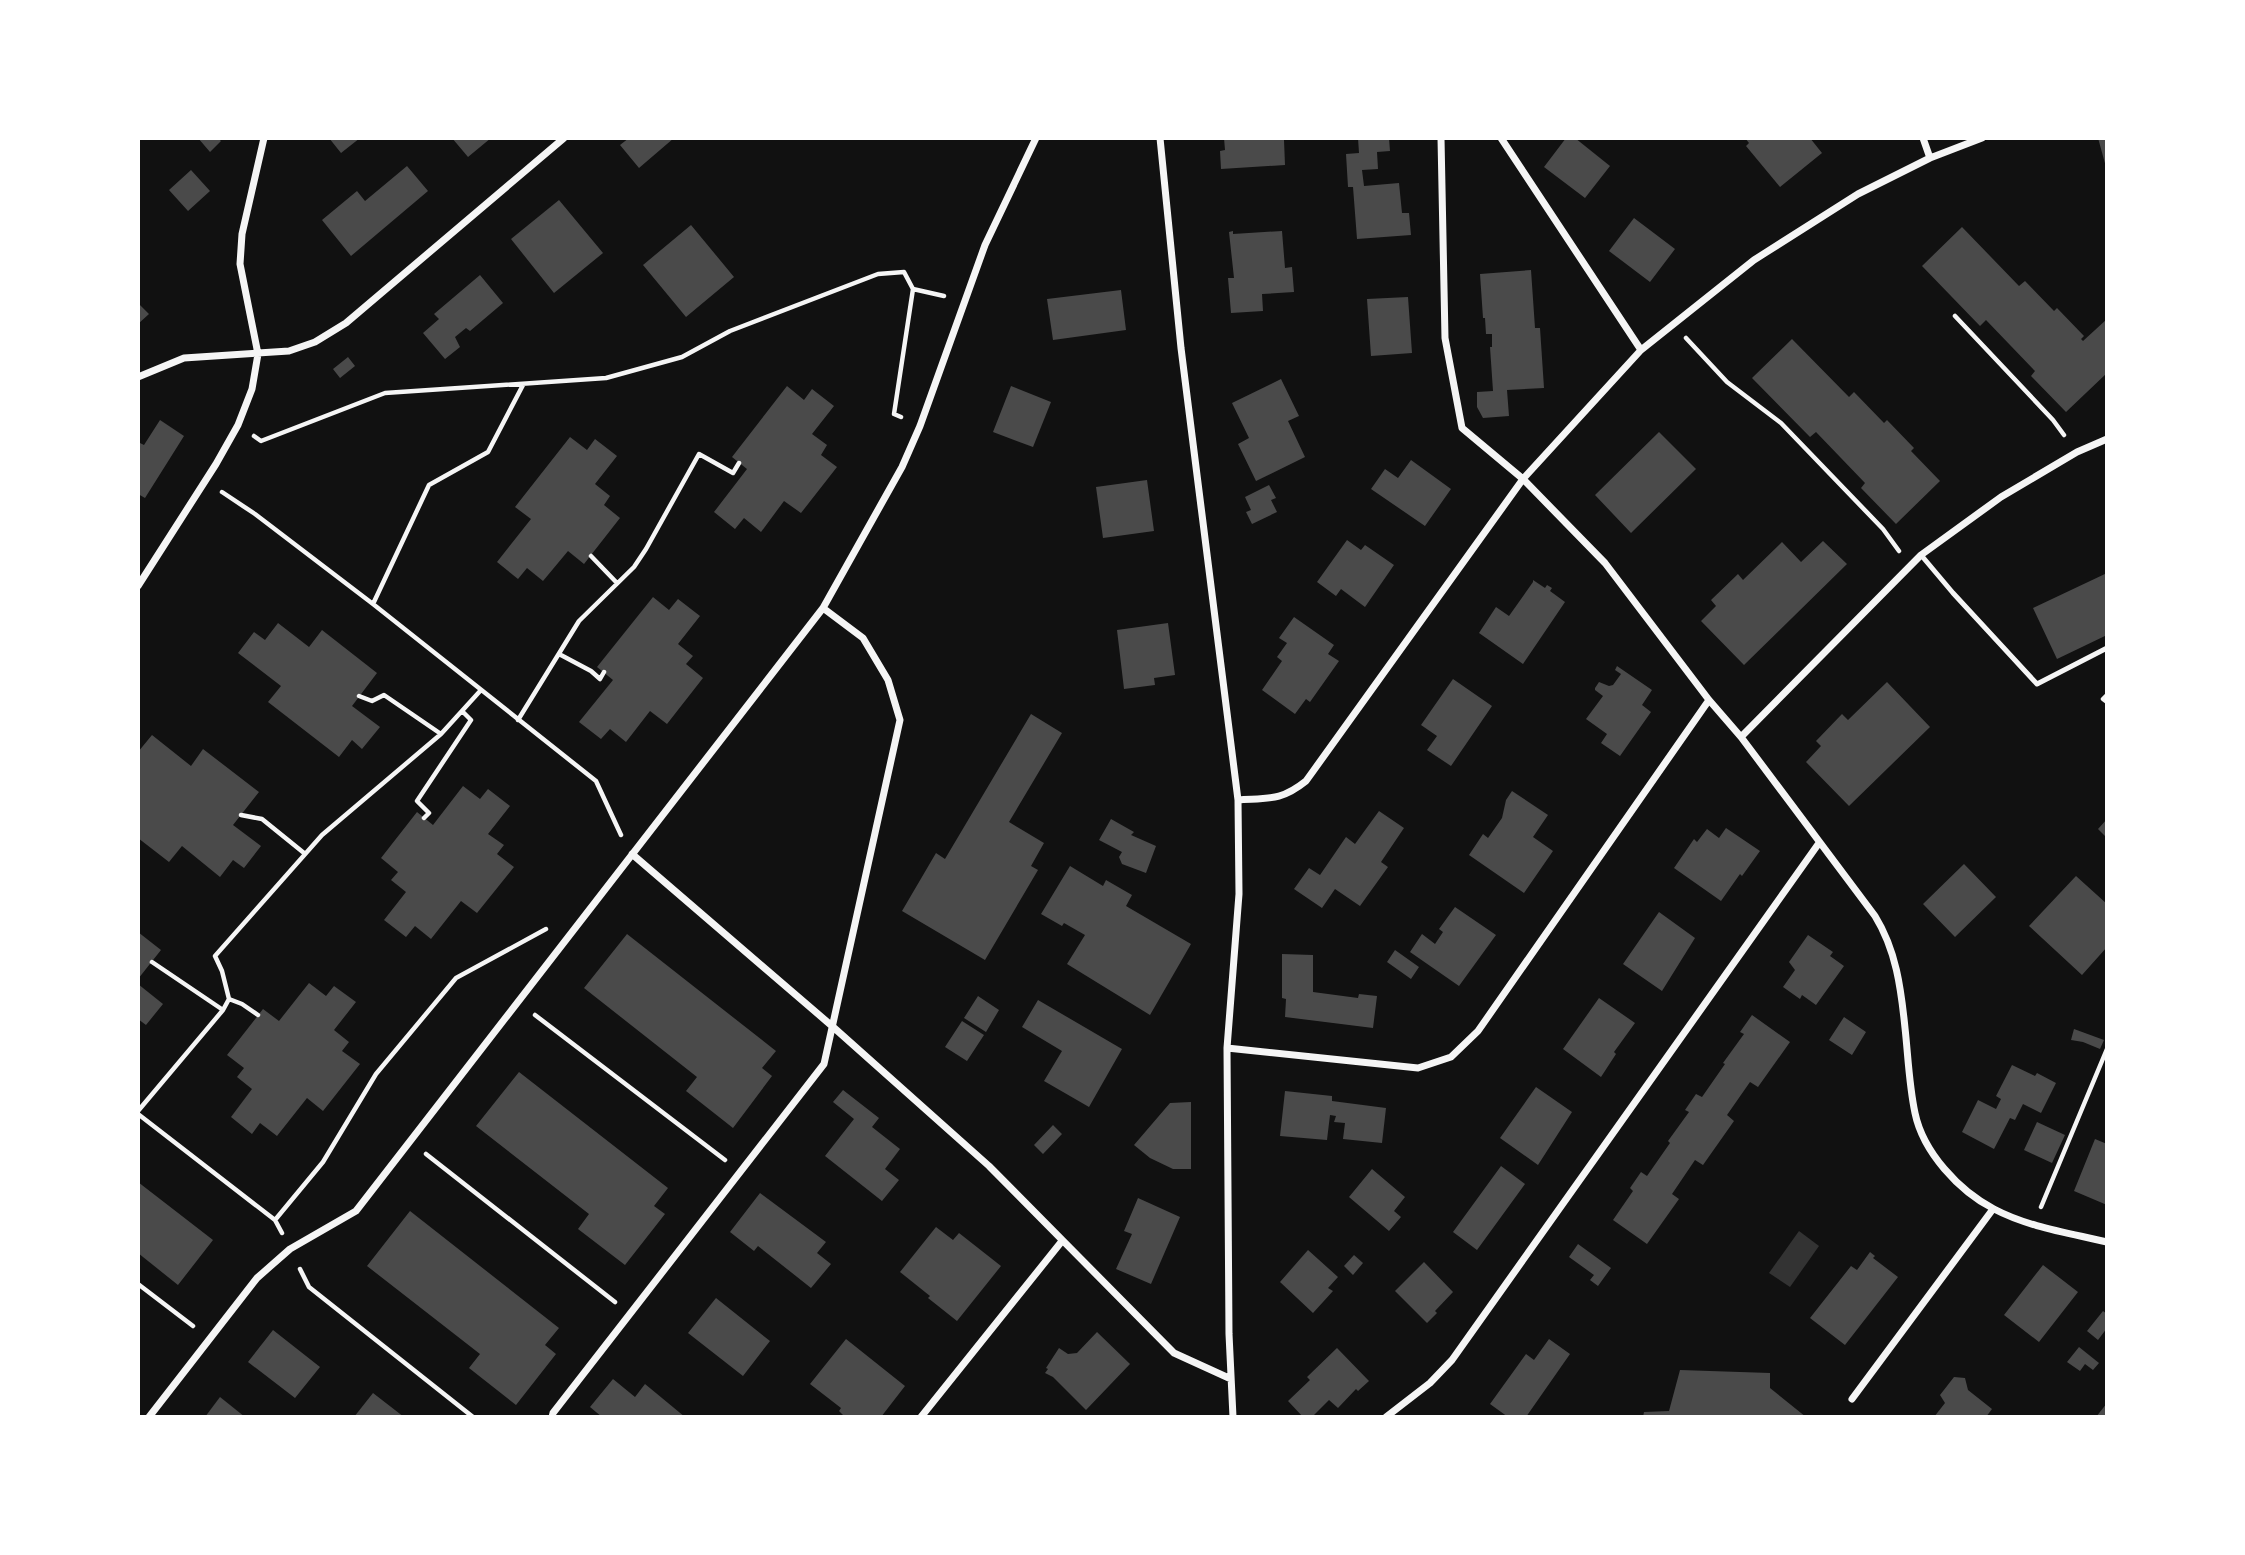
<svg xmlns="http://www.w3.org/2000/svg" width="2245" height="1555" font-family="'Work Sans',sans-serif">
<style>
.water{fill:#333}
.building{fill:#4a4a4a}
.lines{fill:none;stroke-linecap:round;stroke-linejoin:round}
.path{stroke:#f5f5f5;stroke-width:4.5}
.service{stroke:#f5f5f5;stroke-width:5}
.minor{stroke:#f5f5f5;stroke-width:7}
</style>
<rect width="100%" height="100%" fill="#111"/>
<!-- water -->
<path class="water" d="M1799,1231L1819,1246L1790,1287L1769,1273Z"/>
<!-- building -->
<path class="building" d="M198,138H218L221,141L210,152Z
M329,138H360L341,153Z
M452,138H491L468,157Z
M629,138H674L639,168L620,145Z
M1224,138L1284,140L1285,165L1221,169L1220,151L1225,150Z
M1358,138H1389L1390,151L1377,152L1378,169L1362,170L1364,186L1399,183L1402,213H1409L1411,235L1357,239L1353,187H1348L1346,154L1359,153Z
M1566,138H1575L1610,166L1585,198L1544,167Z
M1745,138H1810L1822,153L1780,187L1746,146L1749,143Z
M2098,138H2107V167H2106Z
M407,166L428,191L351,256L322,220L357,191L365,201Z
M191,170L210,191L188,211L169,190Z
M559,200L603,253L554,293L511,239Z
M1634,218L1675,249L1650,282L1609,251Z
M691,225L734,277L686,317L643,265Z
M1962,227L2019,286L2025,281L2054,311L2057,308L2084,336L2081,339L2083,341L2107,319V373L2066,412L2031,376L2035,371L1986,320L1980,326L1922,266Z
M1233,231V234L1282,231L1285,268L1292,267L1294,292L1262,294L1263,311L1231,313L1228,278H1234L1229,232Z
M1531,270L1535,328H1540L1544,388L1507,390L1509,416L1483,418L1477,407V392L1493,391L1490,347H1492V334H1486L1485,318H1483L1480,274Z
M480,275L503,303L470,331L466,328L455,337L460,347L445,359L423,333L439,319L434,314Z
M1121,290L1126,330L1053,340L1047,299Z
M1408,297L1412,353L1371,356L1367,299Z
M138,303L149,314L138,324Z
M1792,339L1849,397L1854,392L1884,423L1887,420L1914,448L1911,451L1940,481L1896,524L1861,488L1865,483L1816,432L1810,437L1752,378Z
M348,357L355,366L340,378L333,369Z
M1281,379L1299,416L1288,421L1305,457L1256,481L1238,444L1249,438L1232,403Z
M787,386L804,400L812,389L834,406L812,434L827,445L821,455L837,467L801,513L784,501L761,532L744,518L735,529L714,512L747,469L732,457Z
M1011,386L1051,402L1033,447L993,432Z
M160,420L184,436L145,498L138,494V442L144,445Z
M1659,432L1696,469L1631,533L1595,495Z
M570,437L587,450L595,439L617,456L595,484L610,496L604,505L620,518L584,564L568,551L543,581L527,568L518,579L497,562L531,519L515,507Z
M1411,460L1451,489L1425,526L1371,489L1385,469L1398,478Z
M1147,480L1154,531L1103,538L1096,487Z
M1269,485L1276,498L1271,500L1277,512L1252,524L1246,512L1251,510L1245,497Z
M1347,540L1361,550L1365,545L1394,565L1365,607L1341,589L1336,596L1317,582Z
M1823,541L1847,564L1744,665L1701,621L1716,606L1711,600L1738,574L1743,580L1782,542L1801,562Z
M2107,573V635L2057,659L2033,608Z
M1533,580L1545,588L1547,585L1552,588L1550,591L1565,602L1523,664L1479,633L1496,607L1509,616L1533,582Z
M653,597L669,610L678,599L700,616L678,644L693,656L686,664L703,678L667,724L650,711L626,742L610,729L601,739L579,722L613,680L597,667Z
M1294,617L1334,645L1328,654L1339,661L1310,702L1306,699L1295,714L1262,690L1282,661L1277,657L1287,643L1279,638Z
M278,623L309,647L322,630L377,673L352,706L380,727L362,749L352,740L339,757L268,702L281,686L238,653L254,632L265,640Z
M1168,623L1175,675L1154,678L1155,685L1124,689L1117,630Z
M1617,666L1652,690L1642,705L1651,712L1620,756L1601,743L1607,734L1586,719L1603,696L1595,690V688L1599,682L1609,686L1613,685L1621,674L1615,670Z
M1453,679L1492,706L1451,766L1427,750L1437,736L1421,725Z
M1887,682L1930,727L1849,806L1806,762L1821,746L1816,741L1842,714L1848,720Z
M1031,714L1062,733L1009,822L1044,843L1031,866L1038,870L985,960L902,911L936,853L945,859Z
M152,735L191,766L203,749L259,792L233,825L261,846L244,868L233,860L220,877L182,846L169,862L138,838V752Z
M463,786L480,799L488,789L510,806L488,834L504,845L497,854L514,867L477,913L461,901L431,939L415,926L406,937L384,920L406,892L391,880L398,872L381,858L417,812L433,825Z
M1512,791L1548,815L1533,837L1553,851L1524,893L1469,855L1483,834L1488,838L1502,818L1506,800Z
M1379,811L1404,828L1381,862L1388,867L1360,906L1335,889L1322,908L1294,889L1309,868L1320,875L1346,837L1355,844Z
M1111,819L1134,832L1131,835L1156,846L1146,873L1122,864L1119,857L1122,852L1099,840Z
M2107,819V838L2098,829Z
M1726,828L1760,851L1742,876L1740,874L1721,901L1674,868L1694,839L1697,842L1707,829L1719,838Z
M1964,864L1996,897L1955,937L1923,904Z
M1070,866L1103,886L1106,880L1132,895L1126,906L1191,944L1150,1015L1067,964L1085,935L1064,923L1062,926L1041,914Z
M2076,876L2107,904V947L2082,975L2029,926Z
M1455,907L1496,935L1459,986L1410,952L1422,934L1435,944L1443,932L1439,929Z
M1659,912L1695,938L1662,991L1623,964Z
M138,932L161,950L138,979Z
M627,934L776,1051L762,1068L772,1076L733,1128L686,1091L697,1077L584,988Z
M1808,935L1833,952L1830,956L1844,966L1816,1005L1802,995L1800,999L1783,987L1795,970L1789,962Z
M1395,950L1419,967L1411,979L1387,962Z
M1282,954L1313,955V992L1358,998L1359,994L1377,996L1373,1028L1285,1017L1286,999L1282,998Z
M309,983L326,996L334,986L356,1002L334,1030L349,1042L342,1051L360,1064L323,1111L307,1098L277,1136L260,1123L252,1134L231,1117L252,1089L237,1077L244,1068L227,1055L263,1009L279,1021Z
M138,984L163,1004L146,1025L138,1019Z
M978,996L999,1010L986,1032L964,1018Z
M1599,998L1635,1023L1614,1052L1616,1054L1601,1077L1563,1049Z
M1038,1000L1122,1049L1089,1107L1044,1081L1062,1051L1022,1027Z
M1752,1015L1790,1042L1758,1087L1750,1082L1727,1115L1734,1121L1703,1165L1695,1160L1672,1194L1679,1199L1647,1244L1613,1220L1633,1191L1630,1188L1641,1172L1647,1176L1670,1143L1668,1141L1689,1112L1685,1110L1696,1094L1702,1097L1725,1064L1723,1063L1744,1034L1740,1032Z
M1844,1017L1866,1032L1852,1055L1829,1040Z
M962,1021L984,1035L967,1061L945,1047Z
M2074,1029L2104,1040L2100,1049L2083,1042L2071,1040Z
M2012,1065L2035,1076L2037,1073L2056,1083L2041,1113L2023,1104L2015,1120L2010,1118L1994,1149L1962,1132L1978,1100L1996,1109L2001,1099L1996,1096Z
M519,1072L668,1188L654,1206L665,1214L625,1265L578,1229L589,1214L476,1126Z
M1536,1087L1572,1112L1538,1165L1500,1138Z
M843,1090L879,1118L872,1127L900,1149L885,1169L899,1180L882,1201L825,1156L854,1119L833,1102Z
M1285,1091L1332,1096V1101L1386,1108L1382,1143L1343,1139L1345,1123L1334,1122L1336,1116L1330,1115L1327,1140L1280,1136Z
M1191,1102V1169H1173L1150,1158L1134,1145L1170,1103Z
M2037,1122L2065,1135L2052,1163L2024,1150Z
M1053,1125L1062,1134L1043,1154L1034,1145Z
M2095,1139L2107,1144V1205L2074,1191Z
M1501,1166L1525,1184L1477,1250L1453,1232Z
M1372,1169L1405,1197L1394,1211L1401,1217L1389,1231L1349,1197Z
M138,1182L213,1240L178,1285L138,1253Z
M760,1193L826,1242L817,1253L831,1264L811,1288L758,1246L754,1251L730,1232Z
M1138,1198L1180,1217L1151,1284L1116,1269L1132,1234L1124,1231Z
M410,1211L559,1328L545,1345L556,1354L516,1405L469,1368L480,1354L367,1266Z
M936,1227L953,1240L959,1233L1001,1266L957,1321L928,1298L930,1296L900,1272Z
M1578,1244L1611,1268L1598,1286L1590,1280L1594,1275L1569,1257Z
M1308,1250L1338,1277L1328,1288L1333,1291L1313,1313L1280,1282Z
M1870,1252L1875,1256L1873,1258L1898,1277L1845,1345L1810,1318L1851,1266L1857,1270Z
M1354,1255L1363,1263L1353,1275L1344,1266Z
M1424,1262L1453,1292L1435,1311L1437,1313L1427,1323L1395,1291Z
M2043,1265L2078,1292L2039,1342L2004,1315Z
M716,1298L770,1341L743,1376L688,1333Z
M2103,1311L2107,1314V1328L2098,1340L2087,1331Z
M273,1330L320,1367L295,1398L248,1362Z
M1097,1332L1130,1364L1086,1410L1053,1377L1045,1373L1048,1369L1046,1368L1059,1348L1068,1354L1077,1353Z
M846,1339L905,1386L881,1417H845L839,1411L841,1408L810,1384Z
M1549,1339L1570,1354L1526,1417H1508L1490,1404L1526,1354L1534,1360Z
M2079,1347L2099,1363L2093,1370L2085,1364L2080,1371L2067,1362Z
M1337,1348L1369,1381L1358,1391L1356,1389L1338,1408L1329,1400L1312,1417H1303L1288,1401L1310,1380L1307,1377Z
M1680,1370L1770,1373V1388L1806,1417H1643L1644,1412L1669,1411Z
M1954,1377L1965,1378L1968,1390L1992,1409L1986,1417H1934L1945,1403L1940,1395Z
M613,1379L635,1397L645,1384L685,1417H602L590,1407Z
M373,1393L404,1417H354Z
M220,1397L245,1417H205Z
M2107,1403V1417H2096Z"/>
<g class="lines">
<!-- path -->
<path class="path" d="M913,289L944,296
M1955,316L2053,420L2064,435
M1686,338L1727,382L1781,423L1883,529L1899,551
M254,436L261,441L385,393L606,378L682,357L730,331L878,274L904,272L913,289L894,414L901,417
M222,492L255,514L373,604L596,781L621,835
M591,556L617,583
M373,604L429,485L488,452L523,385
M559,654L591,671L600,679L604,672
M2107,695L2103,699L2107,702
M359,696L372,701L384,695L441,734
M518,720L579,621L634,567L646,549L699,454L733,473L739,463
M241,815L262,819L304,853
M424,818L429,813L417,801L471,720L463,712
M152,962L223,1010
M229,999L242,1004L258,1015
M535,1015L725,1160
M138,1111L223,1010L229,999L222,971L215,956L322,835L441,734L481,690
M138,1114L275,1220L282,1233
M426,1154L615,1302
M2041,1207L2107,1049
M275,1220L323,1162L376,1074L456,978L546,929
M300,1269L309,1287L473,1417
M138,1284L193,1326"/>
<!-- service -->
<path class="service" d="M1921,555L1953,593L2037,684L2107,648"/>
<!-- minor -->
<path class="minor" d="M1160,138L1181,348L1238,800L1239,894L1227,1048L1229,1334L1233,1417
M1441,138L1445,338L1462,428L1523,479L1605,563L1709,700L1741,737L1875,916C1896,950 1901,988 1905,1028C1908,1055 1909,1085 1915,1113C1923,1152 1959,1191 1994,1209C2028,1227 2069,1233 2107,1242
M1501,138L1641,350
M1923,138L1930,158
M138,377L184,358L289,351L315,342L346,323L564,138
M138,586L216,464L238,425L252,389L258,354L240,264L242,234L264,138
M1741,737L1921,555L2001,497L2077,452L2107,439
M1238,800C1269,798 1281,801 1306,781L1523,479L1641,350L1754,260L1858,194L1930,158L1982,138
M632,854L832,1026L989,1166L1174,1353L1231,1379
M1227,1048L1418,1068L1451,1057L1478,1031L1709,700
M1852,1399L1993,1209
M149,1417L257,1278L290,1249L356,1211L823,608L902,467L920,426L985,245L1036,138
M552,1417L553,1413L824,1064L900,720L888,680L863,638L823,608
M921,1417L1062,1241
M1386,1417L1430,1383L1452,1360L1819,843"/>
</g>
<!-- border -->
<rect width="2245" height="1555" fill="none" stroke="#ffffff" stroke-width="280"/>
</svg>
